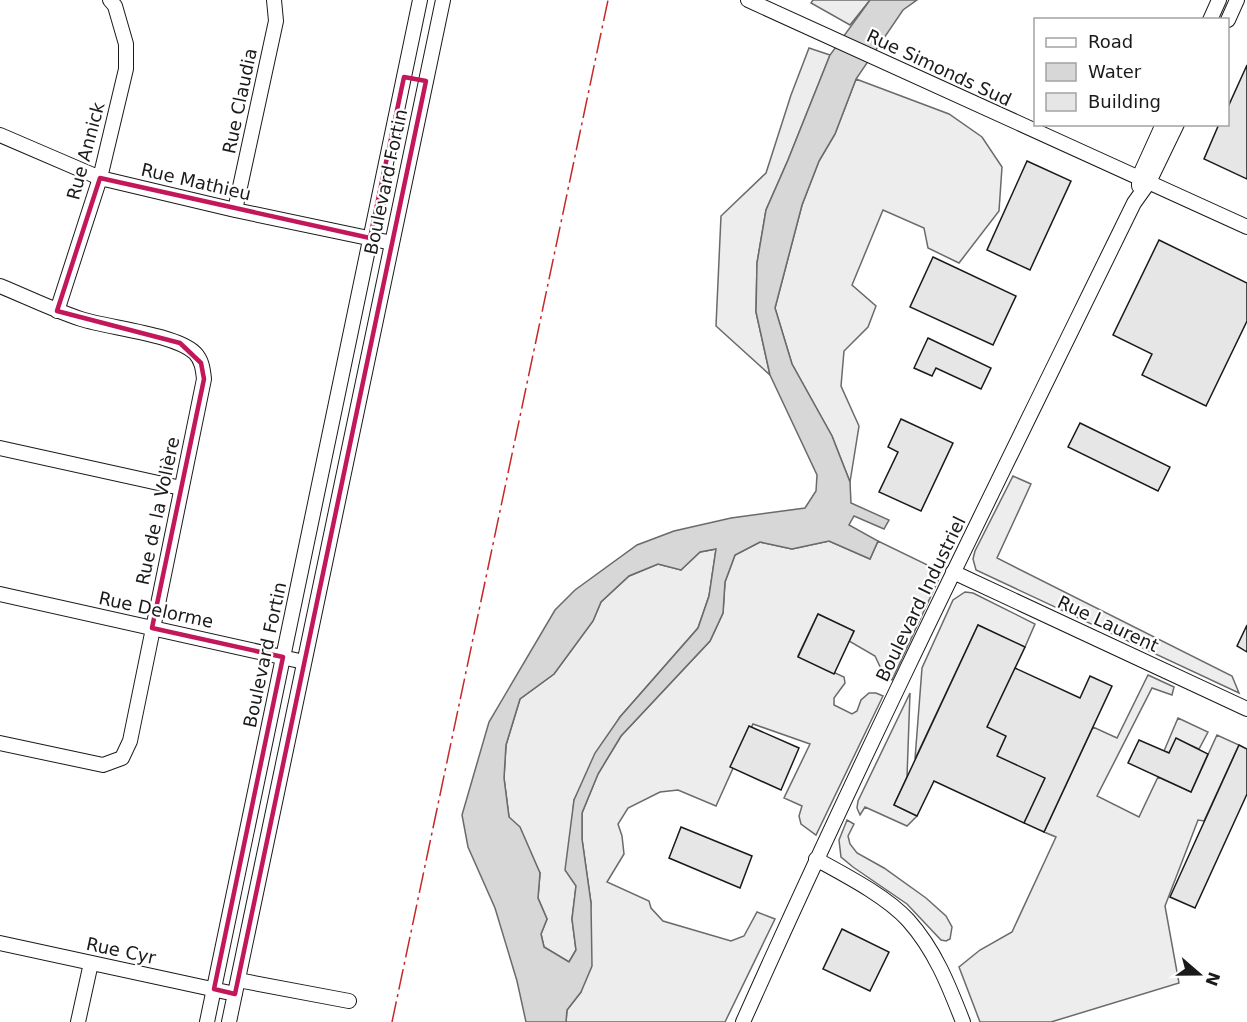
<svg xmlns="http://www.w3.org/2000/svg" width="1247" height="1022" font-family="'DejaVu Sans',sans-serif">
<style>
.built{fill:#ededed;stroke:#6a6a6a;stroke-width:1.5}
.water{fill:#d7d7d7;stroke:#6a6a6a;stroke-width:1.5;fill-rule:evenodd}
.building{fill:#e6e6e6;stroke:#1a1a1a;stroke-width:1.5}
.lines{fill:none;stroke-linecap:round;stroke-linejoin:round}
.minor-casing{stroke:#1a1a1a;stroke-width:16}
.minor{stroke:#fff;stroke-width:14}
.power{stroke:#c62828;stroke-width:1.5;stroke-dasharray:21 4.5 3 4.5;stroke-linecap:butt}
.marked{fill:none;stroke:#c2185b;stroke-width:4.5;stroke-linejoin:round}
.labels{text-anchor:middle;stroke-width:4.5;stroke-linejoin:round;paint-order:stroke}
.street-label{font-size:18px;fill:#1a1a1a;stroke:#fff}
</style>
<rect width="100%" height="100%" fill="#fff"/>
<!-- built -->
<path class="built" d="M813,0H870L850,25L811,3Z
M809,48L830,55L788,160L766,210L757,263L756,312L770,375L716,326L721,216L766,173L791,95Z
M856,79L949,114L982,137L1002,167L999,211L959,263L928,248L924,228L883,210L852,285L876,306L868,327L844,351L841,386L859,426L850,482L832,436L792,364L775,308L802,205L819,161L835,134Z
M1013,476L1031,484L997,558L1232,676L1239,693L976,570L973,559L975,551Z
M829,541L870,559L878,541L942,572L892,680L884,675L875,656L849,641L854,631L818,614L798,656L844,677L845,683L834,698V705L852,714L857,711L861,700L869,693H876L883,696L816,835L801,824L799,816L802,806L784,798L810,744L753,724L716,806L678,790L660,792L628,808L618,824L622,836L624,854L607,882L649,901L651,908L663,921L731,941L744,936L757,912L775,919L725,1022H566L567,1010L581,992L591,903L582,839V813L598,774L621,736L710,641L723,613L725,582L735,555L760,542L792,549Z
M716,549L709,596L698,628L620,717L574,800L571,833L576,886L572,919L576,950L569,962L544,947L541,934L547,919L538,898L540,873L509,817L504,778L506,745L520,699L554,674L593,621L601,602L629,576L658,564L681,570L700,552Z
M965,592L973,593L1035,624L1025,647L978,625L915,759L922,668L953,600Z
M1148,675L1174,687L1172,695L1152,688L1097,796L1139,817L1158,777L1191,792L1217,735L1239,745L1204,821L1198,820L1165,906L1179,983L1051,1022H980L959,967L980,950L1012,932L1056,837L1044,832L1093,727L1117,738Z
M910,693L907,777L894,805L917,816L907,826L865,807L860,815L857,808L858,801Z
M1178,718L1208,732L1199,749L1176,739L1169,753L1164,751Z
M847,820L854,824L848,836L850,844L857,853L884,868L926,898L946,916L952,927L950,939L946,941L941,940L907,904L853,867L841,857L839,840Z"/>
<!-- water -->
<path class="water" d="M870,0H917L903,10L856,79L835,134L819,161L802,205L775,308L792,364L832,436L839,454L850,482L851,503L889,520L884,529L854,516L849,525L878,541L870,559L829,541L792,549L760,542L735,555L725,582L723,613L710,641L621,736L598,774L582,813V839L591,903L592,966L581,992L567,1010L566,1022H526L517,981L495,908L468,847L462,815L489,722L555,610L575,590L637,545L674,531L731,518L805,508L816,491L817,475L770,375L756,312L757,263L766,210L788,160L830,55ZM716,549L709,596L698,628L620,717L595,753L574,800L565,870L576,886L572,919L576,950L569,962L544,947L541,934L547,919L538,898L540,873L520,827L509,817L504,778L506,745L520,699L554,674L593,621L601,602L629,576L658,564L681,570L700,552Z"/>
<!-- building -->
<path class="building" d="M1247,65V179L1204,159L1219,124H1228V107Z
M1027,161L1071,181L1030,270L987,250Z
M1159,240L1247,283V321L1206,406L1142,375L1152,354L1113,335Z
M933,257L1016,296L993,345L910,307Z
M928,338L991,368L981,389L936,368L932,376L914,368Z
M901,419L953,443L921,511L879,492L898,452L888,447Z
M1080,423L1170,467L1158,491L1068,447Z
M818,614L854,631L834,674L798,657Z
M978,625L1025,647L987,727L1006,736L997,756L1045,778L1024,823L934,781L917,816L894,805Z
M1247,625V652L1237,646Z
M1015,668L1080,698L1090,676L1112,686L1044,832L1024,823L1045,778L997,756L1006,736L987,727Z
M749,726L799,748L781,790L730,767Z
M1176,738L1208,754L1191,792L1128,763L1139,740L1169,753Z
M1239,745L1247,749V794L1195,908L1170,897Z
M681,827L752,856L740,888L669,858Z
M842,929L889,952L870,991L823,969Z"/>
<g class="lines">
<!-- minor casing -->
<g class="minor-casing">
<path id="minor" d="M748,0L1247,227
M1210,20L1219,0
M1228,20L1237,0
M0,135L100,178L235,210L392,243
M1139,186V177L1163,124
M235,210L276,21L274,0
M0,286C27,297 53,310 81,319C109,328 175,334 195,353C202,360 203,370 204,379L130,741L122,758L103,765L0,743
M57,311L100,178L126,69V44L115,6L110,0
M0,448L181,488
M953,572L1247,709
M0,594L304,662
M816,859C845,875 886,896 908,920C935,950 949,986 963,1022
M0,943L235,994
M238,980L349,1001
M78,1022L91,963
M207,1022L420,0
M229,1022L443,0
M743,1022C866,746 1001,475 1134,203L1149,182L1177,124"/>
</g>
<!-- minor -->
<use href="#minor" class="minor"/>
<!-- power -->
<path class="power" d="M392,1022L608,0"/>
</g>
<!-- marked area -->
<path class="marked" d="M404,77L426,81L235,994L214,989L283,657L152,628L204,379L201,363L180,343L57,311L100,178L370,238Z"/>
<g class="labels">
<!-- street labels -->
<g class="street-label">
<text transform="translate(939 68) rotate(25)" y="6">Rue Simonds Sud</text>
<text transform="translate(240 101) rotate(-78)" y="6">Rue Claudia</text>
<text transform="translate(86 151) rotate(-75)" y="6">Rue Annick</text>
<text transform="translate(196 182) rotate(13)" y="6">Rue Mathieu</text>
<text transform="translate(386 182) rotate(-78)" y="6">Boulevard Fortin</text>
<text transform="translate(158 511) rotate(-78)" y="6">Rue de la Volière</text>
<text transform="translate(921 599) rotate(-64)" y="6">Boulevard Industriel</text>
<text transform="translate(156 610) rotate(12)" y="6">Rue Delorme</text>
<text transform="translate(1108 624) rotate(25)" y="6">Rue Laurent</text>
<text transform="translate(265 655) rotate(-78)" y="6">Boulevard Fortin</text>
<text transform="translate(121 951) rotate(12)" y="6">Rue Cyr</text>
</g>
</g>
<!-- legend -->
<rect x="1034" y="18" width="195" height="108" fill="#ffffff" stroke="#a3a3a3" stroke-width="1.5"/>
<rect x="1046" y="38" width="30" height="9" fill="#ffffff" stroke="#a3a3a3" stroke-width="1.5"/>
<text x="1088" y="48" font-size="18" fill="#1a1a1a">Road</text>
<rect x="1046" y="63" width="30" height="18" fill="#d7d7d7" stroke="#a3a3a3" stroke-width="1.5"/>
<text x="1088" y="78" font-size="18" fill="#1a1a1a">Water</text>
<rect x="1046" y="93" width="30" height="18" fill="#e6e6e6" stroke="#a3a3a3" stroke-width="1.5"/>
<text x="1088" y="108" font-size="18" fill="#1a1a1a">Building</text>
<!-- north arrow -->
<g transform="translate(1199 974) rotate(110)" stroke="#ffffff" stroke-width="4.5" paint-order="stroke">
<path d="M0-4.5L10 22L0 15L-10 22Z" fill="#1a1a1a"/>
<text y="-9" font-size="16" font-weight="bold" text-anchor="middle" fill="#1a1a1a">N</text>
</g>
</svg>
